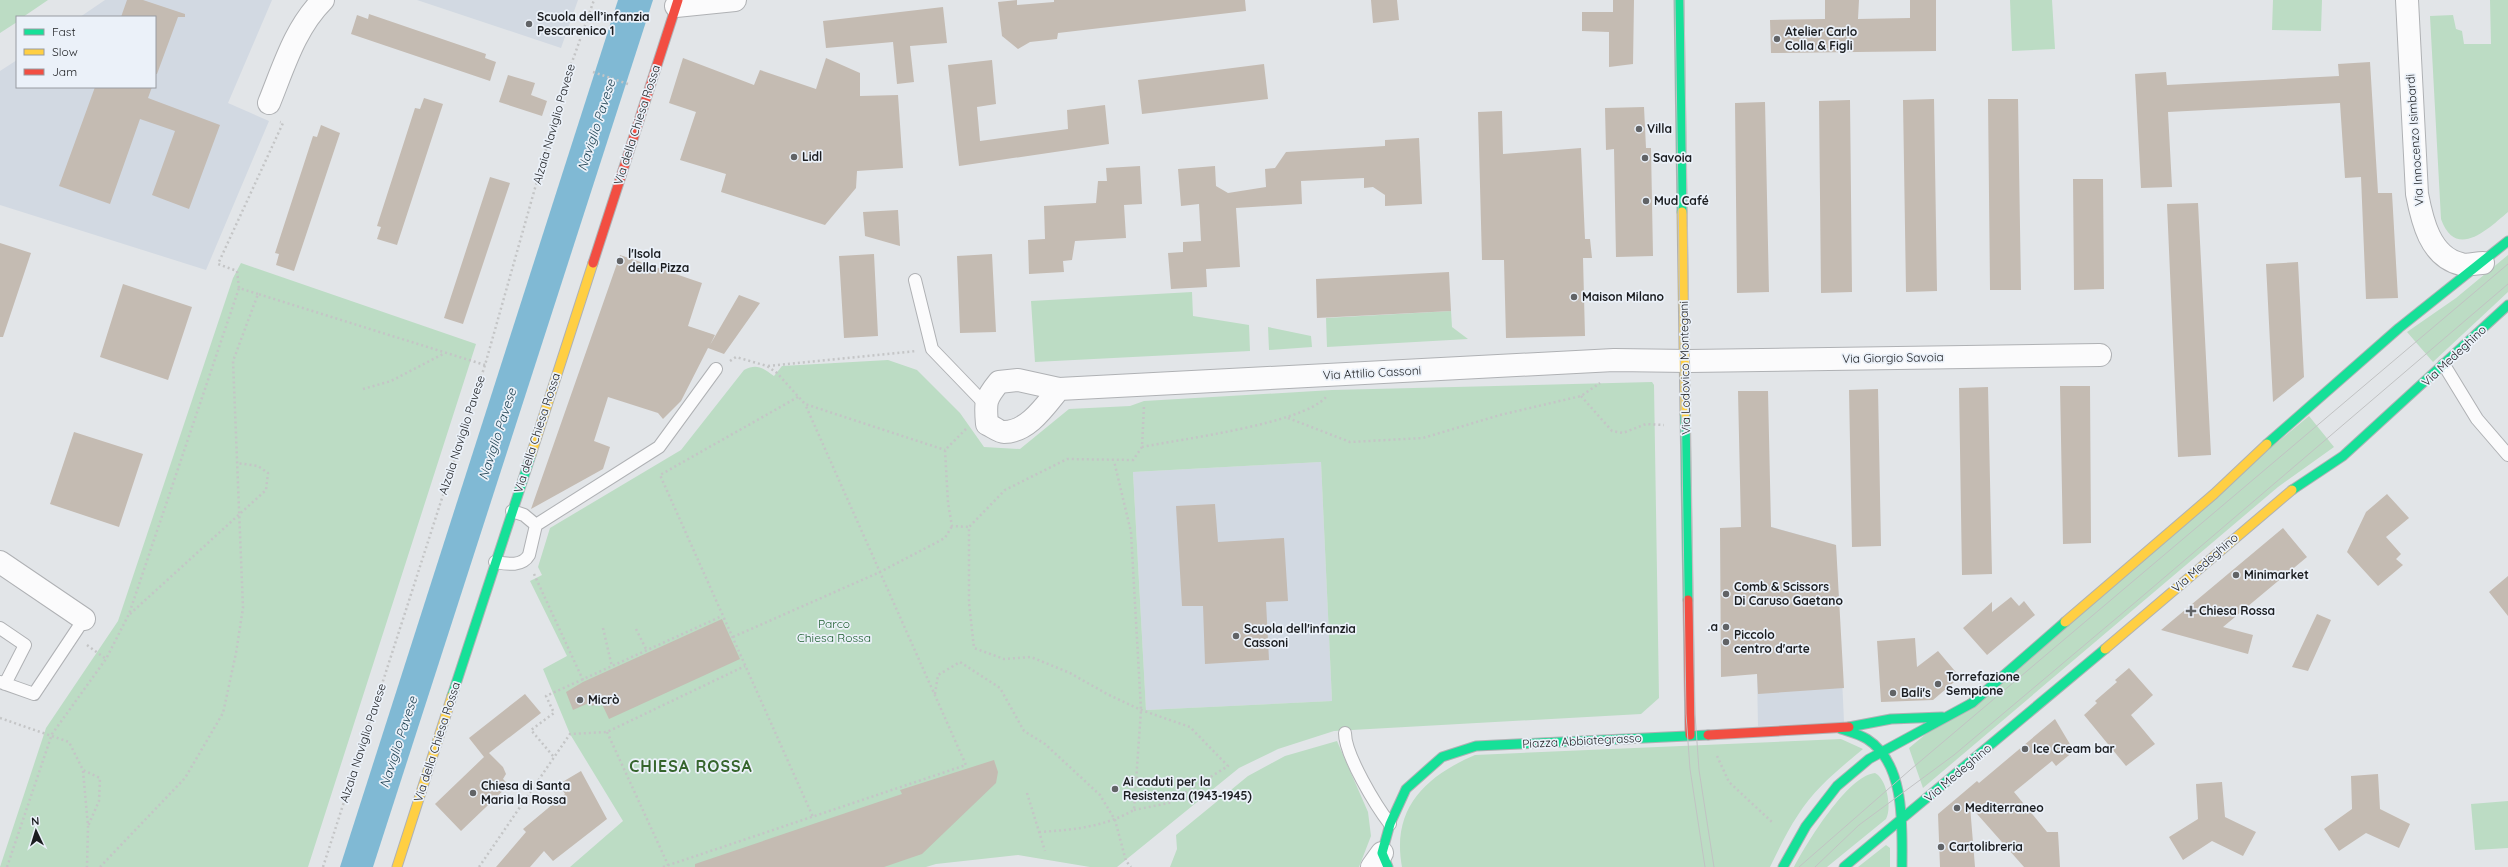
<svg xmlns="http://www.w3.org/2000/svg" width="2508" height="867" font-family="Quicksand,sans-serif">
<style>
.built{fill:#d2d9e2}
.green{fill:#bcdcc4;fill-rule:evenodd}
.water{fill:#80b9d4}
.building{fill:#c4bbb2}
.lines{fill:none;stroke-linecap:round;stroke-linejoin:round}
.lane-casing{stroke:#afb1b4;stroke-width:14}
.street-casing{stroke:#afb1b4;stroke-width:24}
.fast-casing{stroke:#afb1b4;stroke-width:11}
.slow-casing{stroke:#afb1b4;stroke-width:11}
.jam-casing{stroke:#afb1b4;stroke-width:11}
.path{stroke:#c4c5c6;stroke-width:2.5;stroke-dasharray:2 3;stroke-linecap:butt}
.lane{stroke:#fbfbfc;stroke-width:12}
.street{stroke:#fbfbfc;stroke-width:22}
.fast{stroke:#16e098;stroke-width:9}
.slow{stroke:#ffcf43;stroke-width:9}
.jam{stroke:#f24e42;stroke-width:9}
.tram{stroke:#c1c2c3;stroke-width:1}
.poi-dot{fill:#616366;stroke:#ebf1f9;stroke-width:1.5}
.labels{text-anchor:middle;stroke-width:3.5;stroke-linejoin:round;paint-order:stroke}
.poi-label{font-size:12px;font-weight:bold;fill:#1b1d20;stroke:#ebf1f9;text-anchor:start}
.street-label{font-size:12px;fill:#1b1d20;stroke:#ebf1f9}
.park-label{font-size:12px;fill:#1c5d2e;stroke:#ebf1f9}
.water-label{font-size:13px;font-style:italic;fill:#1a3e4e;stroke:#ebf1f9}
.district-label{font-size:16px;font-weight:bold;letter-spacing:1px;fill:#36652d;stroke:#ebf1f9}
</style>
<rect width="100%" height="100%" fill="#e2e5e8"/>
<!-- built -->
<path class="built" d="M105,0H272L228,103L269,121L206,270L0,205V71L17,60V87H155V17H80Z
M417,0H578L561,48Z
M1321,462L1332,701L1146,710L1133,472Z
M1754,522L1836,545L1844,722L1758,726Z"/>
<!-- green -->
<path class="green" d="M0,0H48L23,17H17V22L0,33Z
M2010,0H2052L2055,49L2012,51Z
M2273,0H2322L2321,31L2272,30Z
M2490,0H2508V212C2489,228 2456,261 2441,219L2430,16L2453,15L2456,29L2462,31L2464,44H2491Z
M2508,255V292L2433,362L2407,332L2456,298Z
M241,263L476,344L308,867H0L46,728L118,621L233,278Z
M1192,292L1193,316L1249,325L1250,351L1035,362L1031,301Z
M1451,311L1452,327L1468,339L1327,347L1326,318Z
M1268,327L1311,336L1312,347L1269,350Z
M888,360L917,370L960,413L984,447L1020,449L1069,409L1130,406L1144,401L1332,390L1652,382L1654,385L1659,698L1641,714L1334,731L1278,749L1239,768L1117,867H1090L1018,855L936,864L926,867H570L623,821L570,734L543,669L567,656L530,581L542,575L538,567L550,528L681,450L744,370C757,363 763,368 774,376L782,366ZM1321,462L1332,701L1146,710L1133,472Z
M2309,416L2334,447L2278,487L1923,788L1909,748Z
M1841,739L1863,749C1839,769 1815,788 1798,815C1787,831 1779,849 1770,867H1402C1391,808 1426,776 1475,755Z
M1337,741L1368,812L1371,836L1359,867H1170L1177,849L1176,835L1248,776L1285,756Z
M1875,773C1887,779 1892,808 1886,819L1827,867H1794C1806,844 1848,775 1875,773Z
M2508,801V848L2475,850L2471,804Z
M1886,845L1890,848V867H1858Z"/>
<!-- water -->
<path class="water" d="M618,0H653L373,867H340Z"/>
<!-- building -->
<path class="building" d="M127,0H143L185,14V17H178L157,74H155V17H121Z
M1017,0V5L1054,2V0H1245L1246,11L1058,33L1057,39L1030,42L1018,49L1002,36L998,2Z
M1371,0H1397L1399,20L1373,23Z
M1613,0H1634L1633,64L1609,67V32L1582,31V12H1613Z
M1825,0H1859L1858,19L1910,18V0H1936V51L1771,53L1770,20L1825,19Z
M943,7L947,43L910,46L914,82L897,84L893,42L826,48L823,21Z
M369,14L486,54L485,58L496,62L490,81L351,34L357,15L368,19Z
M683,58L754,85L760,70L816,89L826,58L860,73V96L898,95L903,168L857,171L856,188L825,225L721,192L726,174L680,160L696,112L669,103Z
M992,60L996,104L977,107L980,141L1068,129L1067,110L1105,105L1109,144L959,166L948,65Z
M2370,62L2378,193H2392L2398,298L2366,299L2361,177L2345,178L2340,103L2168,112L2172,187L2141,188L2135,74L2166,72L2167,85L2339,76L2338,64Z
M1264,64L1268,99L1142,114L1138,80Z
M508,75L535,83L531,95L547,101L542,116L499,102Z
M95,87H152L148,98L220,125L189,209L152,195L175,131L140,119L110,204L59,186Z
M424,98L443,104L397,245L377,239L381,227L377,226L415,108L420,109Z
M1934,99L1937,291L1906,292L1903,100Z
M1988,99H2018L2021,290H1990Z
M1850,100L1852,292L1821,293L1819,101Z
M1765,102L1769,292L1737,293L1735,103Z
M1644,107L1646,148H1651L1653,256L1616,257L1614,149L1606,150L1605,108Z
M1502,111L1503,154L1581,148L1585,239H1590L1592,258H1583L1585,336L1506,338L1504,260H1482L1478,112Z
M321,125L340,133L294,271L276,265L279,254L275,253L313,136L317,137Z
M1419,138L1422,204L1385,206V195L1373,187L1364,188V178L1301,181L1302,204L1236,208L1240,267L1206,269L1207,287L1171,289L1168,253L1183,252V242L1201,241L1199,204L1181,206L1178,169L1215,166L1216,186L1228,193L1266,187L1265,169L1275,168L1286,152L1385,146V140Z
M1140,166L1142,204L1124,205L1126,238L1075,241L1072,260L1063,261L1064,272L1029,274L1028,240L1045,239L1044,206L1096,203L1098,181H1107L1106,168Z
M490,177L510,183L463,324L444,318Z
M2073,179H2103L2104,289L2074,290Z
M2198,203L2211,455L2178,457L2167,204Z
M898,210L900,246L865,236L863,212Z
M0,243L31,253L3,337H0Z
M874,254L878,336L844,338L839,256Z
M992,254L996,332L960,333L957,256Z
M620,255L702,283L688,326L715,335L710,345L739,295L760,303L724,354L708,348L681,401L663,419L658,413L608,397L594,441L610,447L603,469L531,509Z
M2298,262L2304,377L2273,402L2266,264Z
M1449,272L1451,311L1317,318L1316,279Z
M123,284L192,307L168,380L100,357Z
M2060,386H2090L2091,543L2063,544Z
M1988,387L1992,574L1962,575L1959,388Z
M1878,389L1881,546L1852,547L1849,390Z
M1738,391H1768L1771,527L1836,545L1844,688L1758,694L1757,674L1721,677L1720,528L1741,527Z
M74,432L143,454L119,527L50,504Z
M2387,494L2409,518L2386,537L2401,554L2396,559L2403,565L2378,586L2347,552L2366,512Z
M1215,504L1218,542L1284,538L1288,601L1266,602L1269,660L1205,664L1203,606H1182L1176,506Z
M2283,528L2307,557L2223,627L2253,635L2248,654L2161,630Z
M2508,576V616L2489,592Z
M2011,597L2019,606L2024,601L2035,615L1987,655L1963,628L1992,602V612Z
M2317,614L2331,620L2308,671L2292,667Z
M722,619L740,659L609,719L601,702L592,706L591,702L573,710L566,692L583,682Z
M1915,638L1917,667L1938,651L1960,677L1933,700L1881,702L1877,641Z
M2129,668L2153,695L2131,715L2155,744L2126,766L2084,715L2097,703L2095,701L2117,682L2115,680Z
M525,694L541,713L489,753L503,767L506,774L503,779L509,785L461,831L435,804L484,757L469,738Z
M2055,719L2074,751L2056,766L2052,761L2014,792L2047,832H2058L2060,867H2024L1970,806L1975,867H1940L1938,814L1977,781L1979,783Z
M994,760L998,772L996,783L922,854L884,867H695V864L902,794L900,790Z
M581,771L607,819L553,861L544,851L530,867H496L526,832L523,829L565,794L559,784Z
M2378,774L2380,809L2410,824L2399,848L2366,833L2339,851L2324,829L2352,809L2351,776Z
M2222,782L2225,817L2256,832L2243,856L2212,841L2183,860L2169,837L2198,819L2196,784Z"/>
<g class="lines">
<!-- lane casing -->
<g class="lane-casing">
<path id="lane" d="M915,280L932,349L985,404
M2444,365L2477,419L2508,455
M536,525L659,447L716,369
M495,562C507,564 522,567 529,555L536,525L524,515L512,511
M0,628L25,645L5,684
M0,682L34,694L84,619
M1345,733C1345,755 1376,806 1390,824"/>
</g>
<!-- street casing -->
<g class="street-casing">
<path id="street" d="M2407,0L2417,194C2422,220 2430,257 2461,264C2468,266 2475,263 2483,263
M676,6L735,0
M269,103C284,66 295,28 323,0
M1059,389C1045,406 1028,432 1004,432C999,432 992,426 987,424C985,402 985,399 999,382L1018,380L1059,389L1614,360L1689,361L2100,355
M0,562L84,619
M1372,867L1382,853"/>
</g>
<!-- fast casing -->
<g class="fast-casing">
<path id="fast" d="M1679,0L1682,212
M1685,414L1688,600
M2267,444L2399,328L2508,241
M2292,490L2343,456L2508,305
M452,696L531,455
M1849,727L1891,719L1942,717
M1841,729C1850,732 1859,734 1867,739C1906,764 1902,826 1902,867
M1388,867L1382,853L1390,824L1406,789L1442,757L1476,746L1708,735
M1783,867L1806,826L1837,786L1869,759L1972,703L2065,622
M1844,867L2105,649"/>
</g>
<!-- slow casing -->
<g class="slow-casing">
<path id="slow" d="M1682,212L1685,414
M531,455L593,263
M2065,622L2214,494L2267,444
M2105,649L2292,490
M397,867L452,696"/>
</g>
<!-- jam casing -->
<g class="jam-casing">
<path id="jam" d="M593,263L678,0
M1688,600L1690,735
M1708,735L1849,727"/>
</g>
<!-- path -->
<path class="path" d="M593,72L628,84
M258,294L239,288L237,271L218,264L283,123L280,122
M730,361L736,357L767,366L777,373L805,404L945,450
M768,366L916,351
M363,389L391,381L445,353
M1581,396L1612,431L1623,433L1646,424L1664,425
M798,397L660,475L813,817
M1288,418L1350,442L1423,438L1500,415L1581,396L1600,383
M966,429L945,450L948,503L952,526L969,527
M1142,447C1181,439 1302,424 1326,397
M534,574L583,680
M130,614L266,490L268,473L258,466L237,463
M603,628L612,667
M636,629L647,651
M733,637L880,572L945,538L952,526
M87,645L106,659
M935,694L938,675L960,662L1000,688L1024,731L1045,744L1100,795L1115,820L1126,861L1131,867
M0,718L69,742L83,770L100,778L99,801L88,826
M607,732L669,867
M553,756L531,730L554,713L546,696L722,616
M1717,756L1729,782L1773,823
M83,771L88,826L87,867
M1027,793L1045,851
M1134,810L1169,803L1228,766L1190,727L1141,710L1107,694L1070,673L1031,657L1004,659L974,648L969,603V527L1005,490L1067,459L1133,460L1142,447L1144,406
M1039,832C1073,830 1104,827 1134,810L1141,710L1131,532L1114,461
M7,867L52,734L106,659L129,614L239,288
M100,867L185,778L223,713L236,653L243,608L233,361L258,294L485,365
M323,867L485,365L565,82L594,0
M479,867L570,734L607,732L745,666
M663,867L966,765L805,404"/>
<!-- lane -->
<use href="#lane" class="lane"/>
<!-- street -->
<use href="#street" class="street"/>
<!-- fast -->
<use href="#fast" class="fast"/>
<!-- slow -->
<use href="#slow" class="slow"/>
<!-- jam -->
<use href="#jam" class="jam"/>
<!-- tram -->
<path class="tram" d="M1675,0L1686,714L1690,769L1705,867
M1684,0L1695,714L1699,770L1714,867
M1799,867L1910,770L2508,264
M1815,867L1859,825L1954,755L2138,600L2508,284"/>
</g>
<!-- markers -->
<g class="poi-dot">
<circle cx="529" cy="24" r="4"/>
<circle cx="1777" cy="39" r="4"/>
<circle cx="1639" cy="129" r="4"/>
<circle cx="794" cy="157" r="4"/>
<circle cx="1645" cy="158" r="4"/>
<circle cx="1646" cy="201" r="4"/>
<circle cx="620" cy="261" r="4"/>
<circle cx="1574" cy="297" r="4"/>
<circle cx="2236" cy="575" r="4"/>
<circle cx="1726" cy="594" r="4"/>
<path d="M2189 605h4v4h4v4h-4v4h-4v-4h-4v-4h4z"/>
<circle cx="1726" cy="627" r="4"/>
<circle cx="1236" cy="636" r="4"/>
<circle cx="1726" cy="642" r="4"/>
<circle cx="1938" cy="684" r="4"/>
<circle cx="1893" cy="693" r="4"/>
<circle cx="580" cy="700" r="4"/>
<circle cx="2025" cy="749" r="4"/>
<circle cx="1115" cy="789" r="4"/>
<circle cx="473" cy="793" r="4"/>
<circle cx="1957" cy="808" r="4"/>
<circle cx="1941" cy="847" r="4"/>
</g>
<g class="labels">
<!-- poi labels -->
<g class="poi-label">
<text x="537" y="21">Scuola dell’infanzia<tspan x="537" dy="14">Pescarenico 1</tspan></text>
<text x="1785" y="36">Atelier Carlo<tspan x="1785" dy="14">Colla &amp; Figli</tspan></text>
<text x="1647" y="133">Villa</text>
<text x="802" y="161">Lidl</text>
<text x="1653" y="162">Savoia</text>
<text x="1654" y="205">Mud Café</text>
<text x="628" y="258">l'Isola<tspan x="628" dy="14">della Pizza</tspan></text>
<text x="1582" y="301">Maison Milano</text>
<text x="2244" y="579">Minimarket</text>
<text x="1734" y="591">Comb &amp; Scissors<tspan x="1734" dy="14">Di Caruso Gaetano</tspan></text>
<text x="2199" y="615">Chiesa Rossa</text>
<text x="1718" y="631" text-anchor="end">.a</text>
<text x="1244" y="633">Scuola dell'infanzia<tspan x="1244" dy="14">Cassoni</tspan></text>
<text x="1734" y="639">Piccolo<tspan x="1734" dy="14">centro d'arte</tspan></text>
<text x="1946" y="681">Torrefazione<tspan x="1946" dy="14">Sempione</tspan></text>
<text x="1901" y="697">Bali's</text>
<text x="588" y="704">Micrò</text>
<text x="2033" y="753">Ice Cream bar</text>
<text x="1123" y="786">Ai caduti per la<tspan x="1123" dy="14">Resistenza (1943-1945)</tspan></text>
<text x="481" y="790">Chiesa di Santa<tspan x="481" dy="14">Maria la Rossa</tspan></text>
<text x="1965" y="812">Mediterraneo</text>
<text x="1949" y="851">Cartolibreria</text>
</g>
<!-- street labels -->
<g class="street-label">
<text transform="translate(554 124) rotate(-74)" y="4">Alzaia Naviglio Pavese</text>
<text transform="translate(637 125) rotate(-72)" y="4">Via della Chiesa Rossa</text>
<text transform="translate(2415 140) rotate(-94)" y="4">Via Innocenzo Isimbardi</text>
<text transform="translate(2454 356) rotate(-43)" y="4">Via Medeghino</text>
<text transform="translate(1893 358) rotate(-1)" y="4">Via Giorgio Savoia</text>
<text transform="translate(1685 368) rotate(-91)" y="4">Via Lodovico Montegani</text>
<text transform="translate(1372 373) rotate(-3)" y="4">Via Attilio Cassoni</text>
<text transform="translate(537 433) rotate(-72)" y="4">Via della Chiesa Rossa</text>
<text transform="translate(462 435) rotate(-72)" y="4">Alzaia Naviglio Pavese</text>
<text transform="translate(2205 563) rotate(-41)" y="4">Via Medeghino</text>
<text transform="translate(1582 741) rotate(-3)" y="4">Piazza Abbiategrasso</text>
<text transform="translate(437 742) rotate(-72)" y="4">Via della Chiesa Rossa</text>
<text transform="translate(363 743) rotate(-72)" y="4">Alzaia Naviglio Pavese</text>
<text transform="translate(1958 773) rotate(-40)" y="4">Via Medeghino</text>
</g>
<!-- park labels -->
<g class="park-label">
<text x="834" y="628">Parco<tspan x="834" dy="14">Chiesa Rossa</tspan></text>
</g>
<!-- water labels -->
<g class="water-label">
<text transform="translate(596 125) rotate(-72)" y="5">Naviglio Pavese</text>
<text transform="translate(497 434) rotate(-72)" y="5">Naviglio Pavese</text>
<text transform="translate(398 742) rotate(-72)" y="5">Naviglio Pavese</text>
</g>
<!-- district labels -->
<g class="district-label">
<text x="691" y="772">CHIESA ROSSA</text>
</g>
</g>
<!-- legend -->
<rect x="16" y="16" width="140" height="72" fill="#ebf1f9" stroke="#989ca2"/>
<rect x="24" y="29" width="20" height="6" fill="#16e098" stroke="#989ca2"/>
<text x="52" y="36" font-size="12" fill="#1b1d20">Fast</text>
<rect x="24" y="49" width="20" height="6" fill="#ffcf43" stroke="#989ca2"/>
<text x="52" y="56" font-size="12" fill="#1b1d20">Slow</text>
<rect x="24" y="69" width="20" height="6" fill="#f24e42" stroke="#989ca2"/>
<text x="52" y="76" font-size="12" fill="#1b1d20">Jam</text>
<!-- north arrow -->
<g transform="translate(36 831) rotate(356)" stroke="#ebf1f9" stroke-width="3" paint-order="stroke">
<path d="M0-3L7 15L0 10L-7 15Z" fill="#1b1d20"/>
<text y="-6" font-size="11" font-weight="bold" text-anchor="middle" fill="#1b1d20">N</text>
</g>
</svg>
